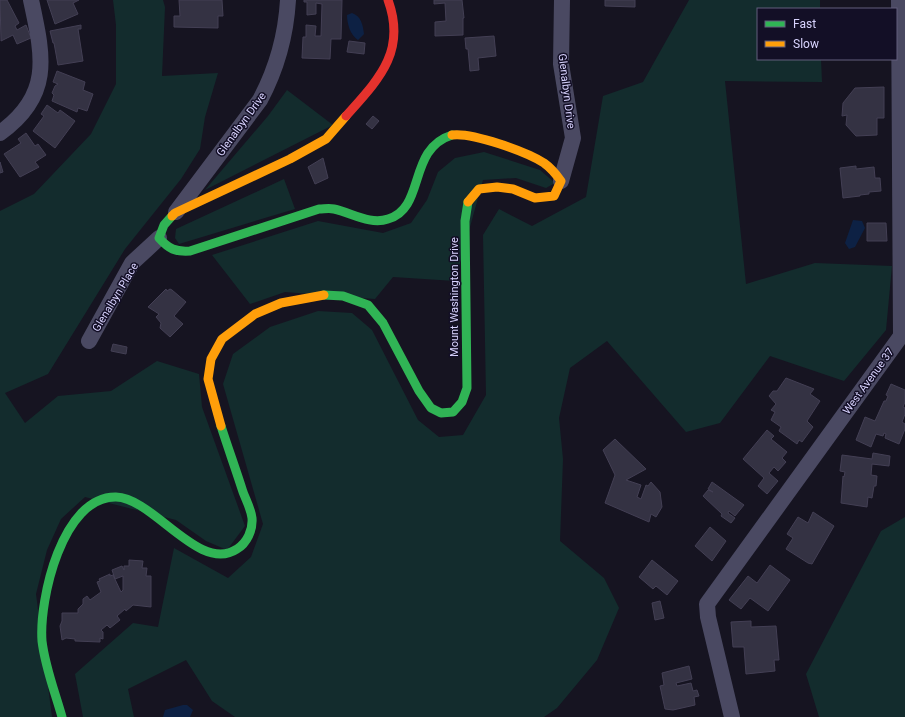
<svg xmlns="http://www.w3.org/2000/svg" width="905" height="717" font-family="Roboto,sans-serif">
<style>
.green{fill:#132c2d}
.water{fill:#0d2144}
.building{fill:#343243;stroke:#433f54}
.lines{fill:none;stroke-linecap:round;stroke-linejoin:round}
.street{stroke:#4a4962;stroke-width:16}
.fast{stroke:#30b455;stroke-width:9}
.slow{stroke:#ff9f0a;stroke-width:9}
.jam{stroke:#e5322d;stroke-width:9}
.labels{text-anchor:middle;stroke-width:3;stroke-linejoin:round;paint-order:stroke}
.street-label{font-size:11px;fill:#d9d4ff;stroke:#130f26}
</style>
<rect width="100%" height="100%" fill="#161421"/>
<!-- green -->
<path class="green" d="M113,0H163L165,7L162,76L218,73L205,117L200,149L181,179L125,249L48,374L5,393L25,423L58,396L111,391L157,361L199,374L202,407L245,526L227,550L206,541L176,520L85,497L61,519L47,550L36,594L52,717H0V211L34,194L91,134L116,84V25Z
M689,0H820V9H758V59H821L822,82L725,81L746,284L815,263L892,266L886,330L844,381L770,356L720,423L686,432L607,341L570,368L559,418L563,459L560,541L604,578L619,608L597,660L557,708L544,717H235L212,701L186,660L128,689L134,717H83L75,674L133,623L158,627L174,548L228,578L251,557L263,524L223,384L233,354L270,327L318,311L352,313L372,330L418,420L439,437L463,435L486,395L483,235L499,209L532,226L586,197L603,96L643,82Z
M287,90L333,125L205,190L268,116Z
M484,152L540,170L555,183L546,188L516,178L483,180L455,281L393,277L375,299L285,292L250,304L212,255L318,221L383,233L411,223L427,200L438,172L455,158Z
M284,179L295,209L179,244L175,238L176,229Z
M905,517V717H819L806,674L881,531Z"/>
<!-- water -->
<path class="water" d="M352,13C361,16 363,25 364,34L358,40C350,35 347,23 347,15Z
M853,220L862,221L865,228L855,247L849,249L845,243Z
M183,705H187L193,710L190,717H163L165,710Z"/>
<!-- building -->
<path class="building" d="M0,0H7L19,23L15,26L17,30L26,25L31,38L17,44L13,35L1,41Z
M47,0H79L73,3L78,14L55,24Z
M179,0H222L223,16H218V28L174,27V16H180Z
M304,0H342L341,39H331L330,59L302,58L303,37H306V25L316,26L315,36H321L322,4L316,3V14L307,15V2H304Z
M434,0H462L464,18H463V35L435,36V22L446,21L445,3L434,4Z
M605,0H635V7L605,6Z
M81,25V29H78L83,61L58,65L54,43H53L50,31Z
M494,36L496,56L478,58L479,70L470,71L468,49H466L465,38Z
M349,41L365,43L364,54L347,52Z
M57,71L85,82L83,90L93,94L87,111L78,108L77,112L52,101L54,95L52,93L55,86L58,84L53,82Z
M884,87V118H877V135L856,136L846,125L847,115L842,116L843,103L855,88Z
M47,105L58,113L60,110L75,121L55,148L33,131L44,116L41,114Z
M373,116L379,121L372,129L366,124Z
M26,133L35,146L38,144L46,155L35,162L39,167L20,177L4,154L21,143L18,139Z
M323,158L328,178L315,184L308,167Z
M0,162L3,172L0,173Z
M856,166V169L874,167L875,178H880L881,191L869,192V194L860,195V196L843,198L840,168Z
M867,223H886L887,241H867Z
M166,289L167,291L170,289L172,290L186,302L174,316L183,324L170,337L160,328L161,323L156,317L159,314L148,307Z
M113,344L127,347L126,354L111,351Z
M786,378L814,389L810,394L820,401L807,421L813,427L802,442L799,440L797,444L779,431L781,427L771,420L775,412L771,410L776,404L769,396L773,391H777Z
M891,384L905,390V402L903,407L905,408V414L902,422L905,424V429L899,444L885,438L886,434L884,433L883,436L876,434L871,447L856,440L865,417L875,421L884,401H886L888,396L886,395Z
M767,430L774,436L771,439L787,452L782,458L786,462L778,471L774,467L769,473L778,481L767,494L758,486L764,478L743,459Z
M615,439L646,469L626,480L641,485L637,497L641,499L646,485L648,486L651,482L660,492L662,507L656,517L651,514L649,522L605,503L615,475L603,450Z
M873,453L890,456L889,466L872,464L871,475L877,476L876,486H874L872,498L868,497L867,507L841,503L843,476L844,477L845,472L840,471L842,455L872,459Z
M712,482L744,505L735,516L729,511L728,513L735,518L731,523L721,516L722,514L703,496L708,490L713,492L708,489Z
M813,512L834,526L812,564L808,563L786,549L793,538L787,534L798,517L808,523Z
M710,527L726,541L712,561L695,546Z
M129,560L143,561L142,568H147L146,576H151V607L133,605L126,611L125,609L117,616L120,620L110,628L107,625L101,630L103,632V639L100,638V642L75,641V639L66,638L62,640L60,626L62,621V613H78V609L83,604V599L87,596L90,600L101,592L97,582L100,581L99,579L110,574V576L113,575L121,592L123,590V576L115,579L112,570L122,566L124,570V566H129Z
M652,560L678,581L667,595L656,586L653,589L639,577Z
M770,565L790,580L768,611L750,598L741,609L729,600L748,576L757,583Z
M660,601L664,618L655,620L652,603Z
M751,621V627L776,626L779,660H774L775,671L746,674L744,647H733L731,622Z
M689,666L692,679L676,683L677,686L691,683L693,691L697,690L699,696L694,697L695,705L673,710L665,709L660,686L664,685L662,673Z"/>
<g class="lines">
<!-- street -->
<path class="street" d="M0,133C53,95 43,56 31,0
M561,181L573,138L561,64L562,0
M176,212L260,100C276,70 286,34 288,0
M89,341L132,263L159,238
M732,717L708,617L707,604L901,336L899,0"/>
<!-- fast -->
<path class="fast" d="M172,216L164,225L159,238C169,249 175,252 190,251L319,209C324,209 329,208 334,209C352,213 370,225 388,219C426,208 407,149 452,135
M324,295L343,296L368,305L383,323L419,391L431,408L441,413L453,412L462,402L467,388L465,221L468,202
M62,717C55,692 45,667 42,641C39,600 62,496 116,497C154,498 199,574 237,549C247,543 253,530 252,518C251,509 246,500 243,492C236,470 228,448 221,426"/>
<!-- slow -->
<path class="slow" d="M452,135C472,132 527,152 544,163C551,168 556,174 561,181L554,196L535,198L513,189L497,187L479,189L468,202
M172,216L175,213L290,159L326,139L346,116
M221,426L208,379L211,359L222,339L255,314L281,303L324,295"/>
<!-- jam -->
<path class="jam" d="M346,116C378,80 407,52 388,0"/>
</g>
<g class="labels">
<!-- street labels -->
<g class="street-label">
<text transform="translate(567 91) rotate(83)" y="4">Glenalbyn Drive</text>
<text transform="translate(241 124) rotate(-54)" y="4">Glenalbyn Drive</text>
<text transform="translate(115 297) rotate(-59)" y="4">Glenalbyn Place</text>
<text transform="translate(454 297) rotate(-90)" y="4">Mount Washington Drive</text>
<text transform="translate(868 381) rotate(-54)" y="4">West Avenue 37</text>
</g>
</g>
<!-- legend -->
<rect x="757" y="8" width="140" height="52" fill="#130f26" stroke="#625e7d"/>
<rect x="765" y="21" width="20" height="6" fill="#30b455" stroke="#625e7d"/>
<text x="793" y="28" font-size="12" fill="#d9d4ff">Fast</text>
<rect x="765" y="41" width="20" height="6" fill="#ff9f0a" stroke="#625e7d"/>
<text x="793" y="48" font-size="12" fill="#d9d4ff">Slow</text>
</svg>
